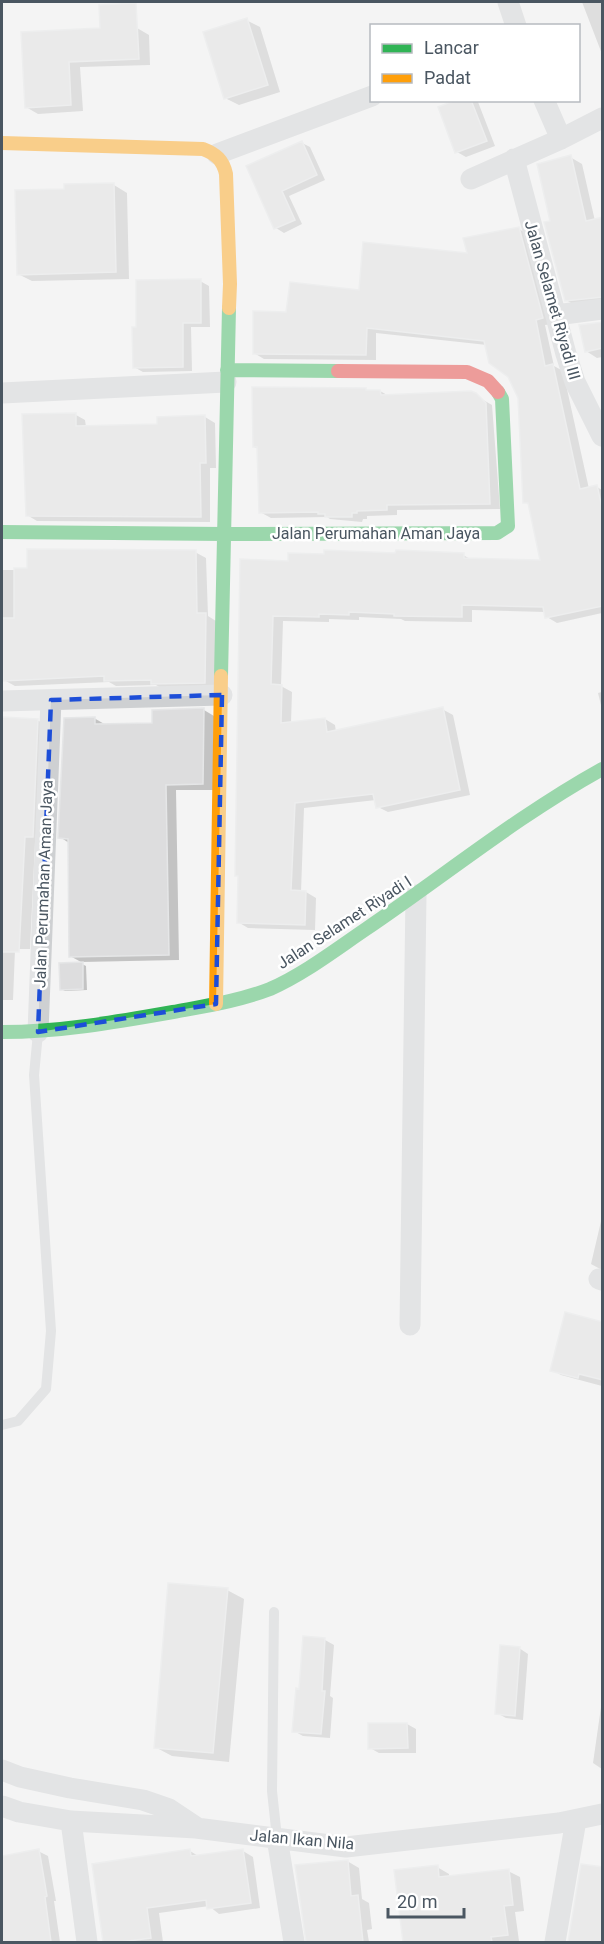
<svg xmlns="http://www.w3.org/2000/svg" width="604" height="1944" font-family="Roboto,sans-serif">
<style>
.shadow{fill:#0003}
.building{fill:#ddddde;stroke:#e5e6e7;stroke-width:1.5}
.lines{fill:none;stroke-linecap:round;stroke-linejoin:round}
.lane{stroke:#ced0d2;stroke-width:10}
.street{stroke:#ced0d2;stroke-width:21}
.fast{stroke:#30b455;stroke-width:14}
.slow{stroke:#ff9f0a;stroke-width:14}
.jam{stroke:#e5322d;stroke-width:14}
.marked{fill:none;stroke:#1d4ed8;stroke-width:4.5;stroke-dasharray:12 8;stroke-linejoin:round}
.labels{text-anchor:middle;stroke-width:5;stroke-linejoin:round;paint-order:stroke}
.street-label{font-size:16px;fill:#4a5661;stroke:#fff}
</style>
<rect width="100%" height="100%" fill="#f4f4f4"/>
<!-- shadow -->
<path class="shadow" d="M582,2H602V54Z
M246,20L260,27L280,92L239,105L225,98Z
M137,28L149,35L150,65L80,67L83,111L38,114L26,107L22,33Z
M460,100L478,102L495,146L466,157L457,152Z
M302,143L310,147L325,180L289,196L302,224L284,233L276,228L248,167Z
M570,157L582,164L595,221L602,219V304L578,307L566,300L552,222Z
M114,185L127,193L129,279L32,281L18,274L66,190Z
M519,229L529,235L553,324L545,325L554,366L563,371L589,489L597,487L602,490V613L557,623L547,617L546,612L472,610V622L405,621L401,619L359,617V620L329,619V622L283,621L281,686L292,692L291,723L325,719L335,725L336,732L442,709L453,715L470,795L388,812L378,807L376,800L304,808L301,892H306L316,898L315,930L248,928L238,922L240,877L236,875L241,560L289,562L463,555L472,560L542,562L530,505L525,502L520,397L509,376L487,345L376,333V360L264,359L254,353L287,313L360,292L468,255Z
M200,281L209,286L210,327H191L192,371L143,372L134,367L138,328Z
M602,322V357L597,358L586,351Z
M365,389L369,391H380L389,396L471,393L492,405L500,509L397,510V515L367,516V519H363L362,522L330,519L327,517L271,518L260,512L259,449L254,447Z
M76,415L85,420L86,427L159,426L205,417L215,423L216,468H210V522L37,521L27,515Z
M195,552L206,558L208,616L216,621L215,688L164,690L156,685L116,686L109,682L15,686L4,680L2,570H28Z
M602,692V709L598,693Z
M204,710L214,716L213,790H176L179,960L81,962L70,956L69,843L60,837L94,718L106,725H153Z
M2,719L37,720L48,726L35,842L30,949H15L13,1000H2Z
M82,964L86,966L87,990L65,991L61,989Z
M602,1217V1270L591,1264Z
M602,1323V1386L561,1375L552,1370Z
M227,1590L244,1599L229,1762L172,1756L155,1747Z
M305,1638L325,1640L334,1645L330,1696L333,1698L330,1738L303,1736L294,1731L300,1690Z
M519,1648L528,1654L523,1720L506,1718L497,1713Z
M602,1700V1769L593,1763Z
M407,1724L416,1729V1753H379L370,1748Z
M38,1851L48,1856L56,1901H54L60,1942H2V1857Z
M190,1851L200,1857L243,1851L253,1857L260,1908L219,1914L209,1906L159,1913L163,1942H105L94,1865Z
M347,1861L359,1868L362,1899L369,1903L372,1929L367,1930L369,1942H308Z
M437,1867L449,1874V1877L508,1871L520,1877L524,1911L515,1912L519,1941L404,1942L396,1872Z"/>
<!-- building -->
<path class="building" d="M136,3L139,59L69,62L71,105L25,108L21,32L100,28L99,5Z
M247,18L268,85L224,99L203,32Z
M456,100H471L487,141L455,153L438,107Z
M302,141L317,175L282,191L295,220L274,229L246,166Z
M571,155L586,221L603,217V297L565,301L544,222L550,221L537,164Z
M114,183L116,272L17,275L15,190L64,189V184Z
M519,227L543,318L536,320L545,366L553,364L580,489L597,485L603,512V606L545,618L543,607L462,605V617L394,616V614L349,612V615L319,614V617L273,616L271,684L282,685L281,723L325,718L327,732L443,707L460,790L376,808L373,794L295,803L291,890L306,891L305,925L237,923L238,876H235L240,559L288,561V553L324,554V550L395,553L396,550H398L464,553V558L540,560L528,503H523L518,398L508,377L489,363L484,341L367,328L366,355L253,354V311L286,312L290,282L359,290L363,242L467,253L463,238Z
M201,279V323H183V367L133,368L132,327H136V280Z
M603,322V348L585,352L579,325Z
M252,387L366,388V390H380L381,395L471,391L476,393L486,403L490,504L387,505V510L357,511V513H352V517H325V514H318V512L259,513L257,447H253Z
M76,413V426L157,424V417L205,415L206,463H200L201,517L26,516L22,414Z
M27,549L196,550L197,613H206L205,683L151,684V680L104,681V676L3,681L2,618H14V568H27Z
M204,708L203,784L166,785L169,955L69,957L68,839L58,838L64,718L95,717V724L152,723V710Z
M2,717L38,719L33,837H25L19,952H2Z
M83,962V989L60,990L59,963Z
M565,1312L603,1322V1380L579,1374L578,1378L550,1371Z
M168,1583L228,1588L213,1753L154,1748Z
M303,1636L325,1638L322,1691H325L321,1734L292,1732L296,1688L299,1689Z
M500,1645L520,1647L515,1716L495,1714Z
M368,1723H407L408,1748L368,1749Z
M39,1849L47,1896L45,1897L51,1942H2V1856Z
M190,1849L191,1856L243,1849L251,1903L207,1909L206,1900L147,1908L151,1938L120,1942H103L92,1864Z
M348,1860L351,1896L358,1895L363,1942H306L295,1865Z
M581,1864L603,1867V1942H568Z
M438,1865L439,1877L509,1869L513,1905L504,1906L508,1935L491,1937L492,1942H403L394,1870Z"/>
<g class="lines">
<!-- lane -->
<path class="lane" d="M2,1425L18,1421L46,1389L51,1331L34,1075L38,1033
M274,1612L272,1791L277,1838"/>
<!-- street -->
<path class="street" d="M508,2L516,26
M544,100L561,139
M217,154L372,96
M514,159L566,354L575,382L602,436
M471,179L561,139L602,118
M556,315L602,309
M2,393L226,382
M2,701L222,695
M38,1032L51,700
M599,1279L602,1280
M410,1325L416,895
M2,1770L20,1777L70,1788L143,1800L169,1809L196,1827
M2,1806L19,1812L71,1821L196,1828L346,1847L559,1823L602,1814
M71,1821L87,1942
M277,1838L294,1942
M555,1942L576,1820"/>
<!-- fast -->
<path class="fast" d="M227,370L338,371
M2,532L224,534L497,533L508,526L502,399L498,392
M221,676L229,308
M2,1032C60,1032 116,1022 173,1012C205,1006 239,1001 270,989C304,974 335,950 366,929C444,876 519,815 602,769"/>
<!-- slow -->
<path class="slow" d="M2,143L203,149C216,154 223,160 226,174L230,284L229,308
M216,1004L221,676"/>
<!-- jam -->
<path class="jam" d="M338,371L467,372L488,381L498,392"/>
</g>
<!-- marked area -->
<path d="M0 0H604V1944H0ZM222,695L216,1004L38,1032L51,700Z" fill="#f4f4f4" fill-opacity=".55" fill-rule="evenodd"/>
<path class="marked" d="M222,695L216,1004L38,1032L51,700Z"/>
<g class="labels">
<!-- street labels -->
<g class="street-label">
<text transform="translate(553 300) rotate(74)" y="6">Jalan Selamet Riyadi III</text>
<text x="376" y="539">Jalan Perumahan Aman Jaya</text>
<text transform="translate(43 884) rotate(-88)" y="6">Jalan Perumahan Aman Jaya</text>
<text transform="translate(344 922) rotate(-33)" y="6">Jalan Selamet Riyadi I</text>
<text transform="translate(302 1839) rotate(5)" y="6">Jalan Ikan Nila</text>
</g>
</g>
<!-- border -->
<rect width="604" height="1944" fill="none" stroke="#4a5661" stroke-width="6"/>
<!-- legend -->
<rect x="370" y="24" width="210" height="78" fill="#ffffff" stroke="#b7bbc0" stroke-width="1.5"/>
<rect x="382" y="44" width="30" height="9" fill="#30b455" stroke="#b7bbc0" stroke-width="1.5"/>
<text x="424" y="54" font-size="18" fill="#4a5661">Lancar</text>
<rect x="382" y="74" width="30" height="9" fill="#ff9f0a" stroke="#b7bbc0" stroke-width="1.5"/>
<text x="424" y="84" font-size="18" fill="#4a5661">Padat</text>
<!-- scale -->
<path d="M388 1908v9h76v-9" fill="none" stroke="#4a5661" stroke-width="3"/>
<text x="397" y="1908" font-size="18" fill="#4a5661" stroke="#ffffff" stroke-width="4.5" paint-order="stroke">20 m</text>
</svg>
